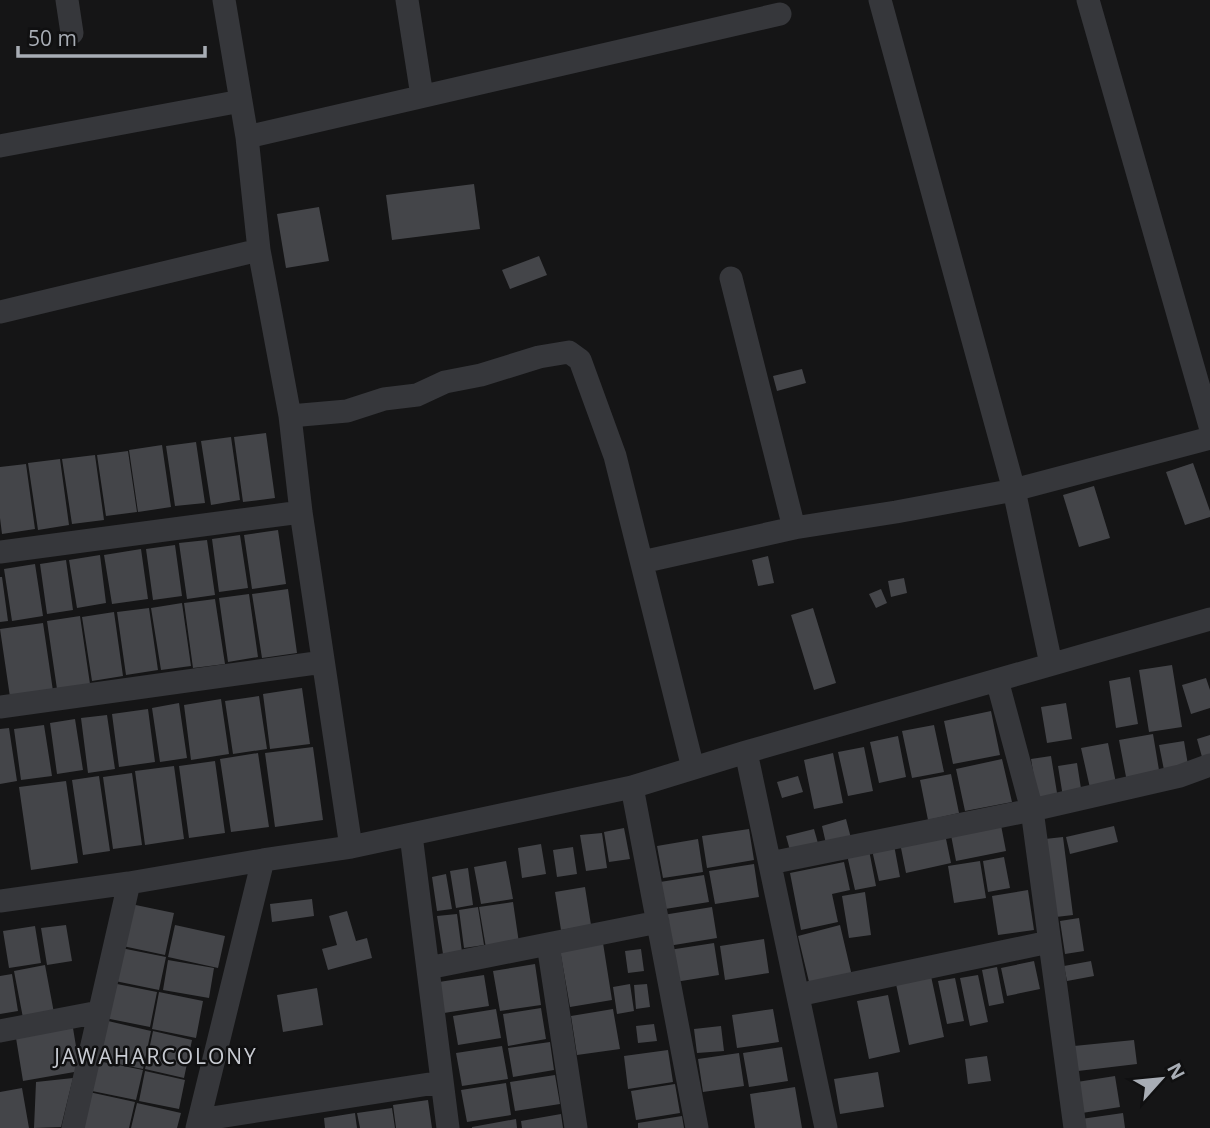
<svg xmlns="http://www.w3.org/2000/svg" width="1210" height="1128" font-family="'Open Sans',sans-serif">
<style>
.building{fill:#444549}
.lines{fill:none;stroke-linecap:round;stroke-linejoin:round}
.street{stroke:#36373b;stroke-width:23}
.labels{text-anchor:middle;stroke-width:5;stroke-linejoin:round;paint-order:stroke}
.neighbourhood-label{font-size:21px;letter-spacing:2px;fill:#c8cbd2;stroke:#101011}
</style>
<rect width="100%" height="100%" fill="#151516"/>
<!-- building -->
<path class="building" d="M474,184L480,229L392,240L386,195Z
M319,207L329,261L286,268L277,214Z
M539,256L547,275L510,289L502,270Z
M802,369L806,383L777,391L773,376Z
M266,433L275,498L243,502L234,437Z
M231,437L240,500L211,505L201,441Z
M196,442L205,503L175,506L166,446Z
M162,445L171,507L138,512L129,450Z
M128,451L137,512L106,516L97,455Z
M95,455L104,520L72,524L62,459Z
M60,459L69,525L38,530L28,463Z
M1193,463L1210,511V517L1185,525L1166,472Z
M26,464L35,529L2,534L0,518V467Z
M1094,486L1110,538L1079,547L1063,495Z
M278,530L286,584L252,589L244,535Z
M240,535L248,588L219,592L212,539Z
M207,540L215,595L187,599L179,543Z
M175,545L182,596L153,600L146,549Z
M141,549L148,599L112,604L104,555Z
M100,555L106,603L77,608L69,560Z
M768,556L774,583L758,586L752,560Z
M66,560L73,610L47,614L40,564Z
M35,564L43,616L12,621L4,569Z
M0,577H2L8,621L0,622Z
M904,578L907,593L891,597L888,581Z
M288,589L297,653L262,658L252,594Z
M881,589L887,603L876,608L869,594Z
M249,594L258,657L228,662L219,598Z
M215,599L225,664L193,668L184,603Z
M182,603L191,666L161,670L151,608Z
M149,608L158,670L126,675L117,612Z
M813,608L836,683L814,690L791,615Z
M114,612L123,676L92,681L82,617Z
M80,616L90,684L57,689L47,621Z
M43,623L53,691L10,697L0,629Z
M1172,665L1182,727L1149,732L1139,670Z
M1130,677L1138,724L1116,728L1109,681Z
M1206,678L1210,690V708L1191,714L1182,685Z
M302,688L310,744L270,749L263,694Z
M259,696L267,749L233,754L225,701Z
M221,699L229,754L191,760L184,705Z
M179,703L187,758L160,762L152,708Z
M1066,703L1072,739L1047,743L1041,707Z
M148,709L155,762L119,767L112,714Z
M991,711L1000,755L953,764L944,721Z
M107,715L115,769L88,773L81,718Z
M75,719L83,770L57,774L50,723Z
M44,725L52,776L21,780L14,729Z
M934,725L944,772L912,778L902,731Z
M9,728L17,781L0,784V729Z
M1153,734L1160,776L1127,782L1119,740Z
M1210,735V755L1202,757L1197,739Z
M898,736L906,777L879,783L870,742Z
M1184,741L1189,771L1165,775L1159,745Z
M1108,743L1116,783L1090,788L1081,748Z
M313,747L323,820L275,827L265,753Z
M864,747L873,791L848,796L838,752Z
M258,753L269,827L231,832L220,759Z
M833,753L843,803L814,809L804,760Z
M1051,756L1058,799L1038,802L1031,759Z
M1002,759L1012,802L965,811L956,769Z
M215,761L225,833L189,838L179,766Z
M1077,763L1082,795L1063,797L1058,766Z
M174,766L184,839L145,845L135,771Z
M132,773L142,845L113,849L103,777Z
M951,774L959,813L928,820L920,780Z
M99,776L110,851L83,855L72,780Z
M798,776L803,792L782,798L777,782Z
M66,781L78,863L31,870L19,787Z
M846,819L852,842L827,848L822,826Z
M1000,820L1006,851L956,861L950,830Z
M1114,826L1118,842L1070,854L1066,837Z
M624,828L630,859L609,862L604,832Z
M749,829L754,860L707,868L702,836Z
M814,829L819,847L791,854L786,836Z
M602,833L607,868L586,871L580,835Z
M945,834L951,863L906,873L900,843Z
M1063,837L1073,915L1056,917L1045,839Z
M698,839L703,872L663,878L657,846Z
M541,844L546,874L522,878L518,848Z
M894,845L900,877L879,881L872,850Z
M573,847L577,874L557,877L553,850Z
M869,850L876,886L855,890L847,855Z
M1004,857L1010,888L988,892L983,861Z
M506,861L513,899L481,904L474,867Z
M980,861L986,898L954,903L948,866Z
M844,862L850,890L832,894L838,922L801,930L790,873Z
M754,864L759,897L715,904L709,871Z
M468,868L473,905L456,908L450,871Z
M446,874L452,909L437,911L432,877Z
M704,875L709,902L665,909L660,882Z
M585,887L591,925L561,930L555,892Z
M1028,890L1034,930L998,935L992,896Z
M865,892L871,935L849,938L842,896Z
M312,899L314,916L272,922L270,904Z
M513,902L519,943L486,948L479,907Z
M126,903L174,913L165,955L118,945Z
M478,907L484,945L464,948L459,910Z
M712,907L717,938L668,946L663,915Z
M347,911L356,941L367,938L372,958L328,970L322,949L337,945L329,916Z
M457,914L462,952L443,954L437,916Z
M1079,918L1084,951L1065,954L1060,921Z
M66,925L72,961L47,965L41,928Z
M175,925L225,936L218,968L168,957Z
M840,925L852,976L810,986L798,936Z
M35,926L41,963L9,968L3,931Z
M764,939L769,973L725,980L720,946Z
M603,943L612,1000L570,1007L560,950Z
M714,943L719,975L675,982L669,950Z
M121,948L166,957L159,990L115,981Z
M641,949L644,971L628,973L625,951Z
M168,960L214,968L209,998L163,990Z
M1034,961L1040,989L1007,996L1001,968Z
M1091,961L1094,976L1067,981L1064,966Z
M535,964L541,1005L500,1011L493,971Z
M45,965L54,1013L23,1018L14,971Z
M997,967L1004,1003L989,1006L982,970Z
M12,974L18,1011L0,1014V976Z
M484,975L489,1006L444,1013L439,982Z
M978,975L988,1022L970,1026L960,978Z
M931,976L944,1037L909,1045L896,984Z
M955,978L964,1021L947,1024L938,981Z
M112,983L157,992L150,1027L105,1018Z
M630,984L634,1011L617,1014L613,987Z
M647,984L650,1007L636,1009L634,985Z
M317,988L323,1025L283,1032L277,995Z
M159,992L203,1001L196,1038L152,1029Z
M888,995L900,1052L869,1059L857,1001Z
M541,1008L546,1039L508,1046L503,1014Z
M496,1009L501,1038L458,1045L453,1016Z
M613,1009L620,1049L577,1055L571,1016Z
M773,1009L779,1042L737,1048L732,1015Z
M108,1021L151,1031L143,1069L99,1060Z
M654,1024L657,1041L638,1043L636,1026Z
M721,1026L724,1051L697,1053L694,1029Z
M73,1028L80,1071L23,1081L16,1038Z
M153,1031L192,1040L184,1078L145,1069Z
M1134,1040L1137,1064L1078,1071L1074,1046Z
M550,1042L554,1070L513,1077L508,1048Z
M502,1046L508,1079L462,1086L456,1053Z
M782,1047L788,1081L749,1087L743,1053Z
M668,1050L673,1082L628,1089L624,1056Z
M739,1053L744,1086L703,1092L698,1059Z
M987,1056L991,1081L968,1084L965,1059Z
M98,1061L143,1070L136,1100L92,1091Z
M145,1071L185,1080L179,1109L139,1101Z
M878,1072L884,1107L840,1114L834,1079Z
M555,1075L560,1104L515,1111L510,1082Z
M1115,1076L1120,1107L1082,1113L1077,1082Z
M73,1078L61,1127L34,1128L36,1082Z
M506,1083L511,1115L467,1122L461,1090Z
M675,1084L680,1113L636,1120L631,1091Z
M795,1087L802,1128H755L750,1094Z
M22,1088L29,1128H0V1092Z
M89,1092L135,1102L129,1128H84Z
M428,1100L432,1128H396L393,1105Z
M137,1103L181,1113L177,1128H131Z
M392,1108L395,1128H360L357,1113Z
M355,1113L357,1128H325L324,1118Z
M1123,1113L1125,1128H1083L1081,1119Z
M561,1114L563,1128H522L521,1121Z
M682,1116L684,1128H638V1123Z
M516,1119L517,1128H472V1127Z"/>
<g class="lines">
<!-- street -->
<path class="street" d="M67,0L72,33
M224,0L247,137L259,250L290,416L301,512L351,847
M407,0L422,96
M880,0L1014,490L1051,664
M1088,0L1210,426
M247,137L780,14
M0,146L241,101
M731,278L794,528
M0,312L259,250
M290,416L347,411L384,399L417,395L445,382L481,375L539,357L569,352L580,360L615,456L693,768
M0,552L301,512
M642,562L794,528L896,512L1014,490L1210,438
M997,680L1032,810L1075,1128
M0,707L323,662
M746,752L826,1128
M632,787L697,1128
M411,835L448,1128
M770,863L1032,810L1180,776L1210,765
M0,901L129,883L263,860L351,847L632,787L746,752L1210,619
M548,944L576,1128
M428,968L658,922
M798,995L1049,942
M0,1031L99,1012
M199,1120L442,1082
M73,1128L129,883
M197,1128L263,860"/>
</g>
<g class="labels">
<!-- neighbourhood labels -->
<g class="neighbourhood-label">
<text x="156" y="1064">JAWAHARCOLONY</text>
</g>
</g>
<!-- north arrow -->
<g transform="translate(1161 1079) rotate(63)" stroke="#101011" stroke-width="5" paint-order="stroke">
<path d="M0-5L12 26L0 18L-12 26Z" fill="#a8adb5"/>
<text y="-10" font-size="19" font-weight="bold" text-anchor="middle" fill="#a8adb5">N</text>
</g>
<!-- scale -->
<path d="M18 46v10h187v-10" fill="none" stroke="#a8adb5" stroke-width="3.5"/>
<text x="28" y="46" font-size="21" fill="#a8adb5" stroke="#101011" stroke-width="5" paint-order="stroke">50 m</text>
</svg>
